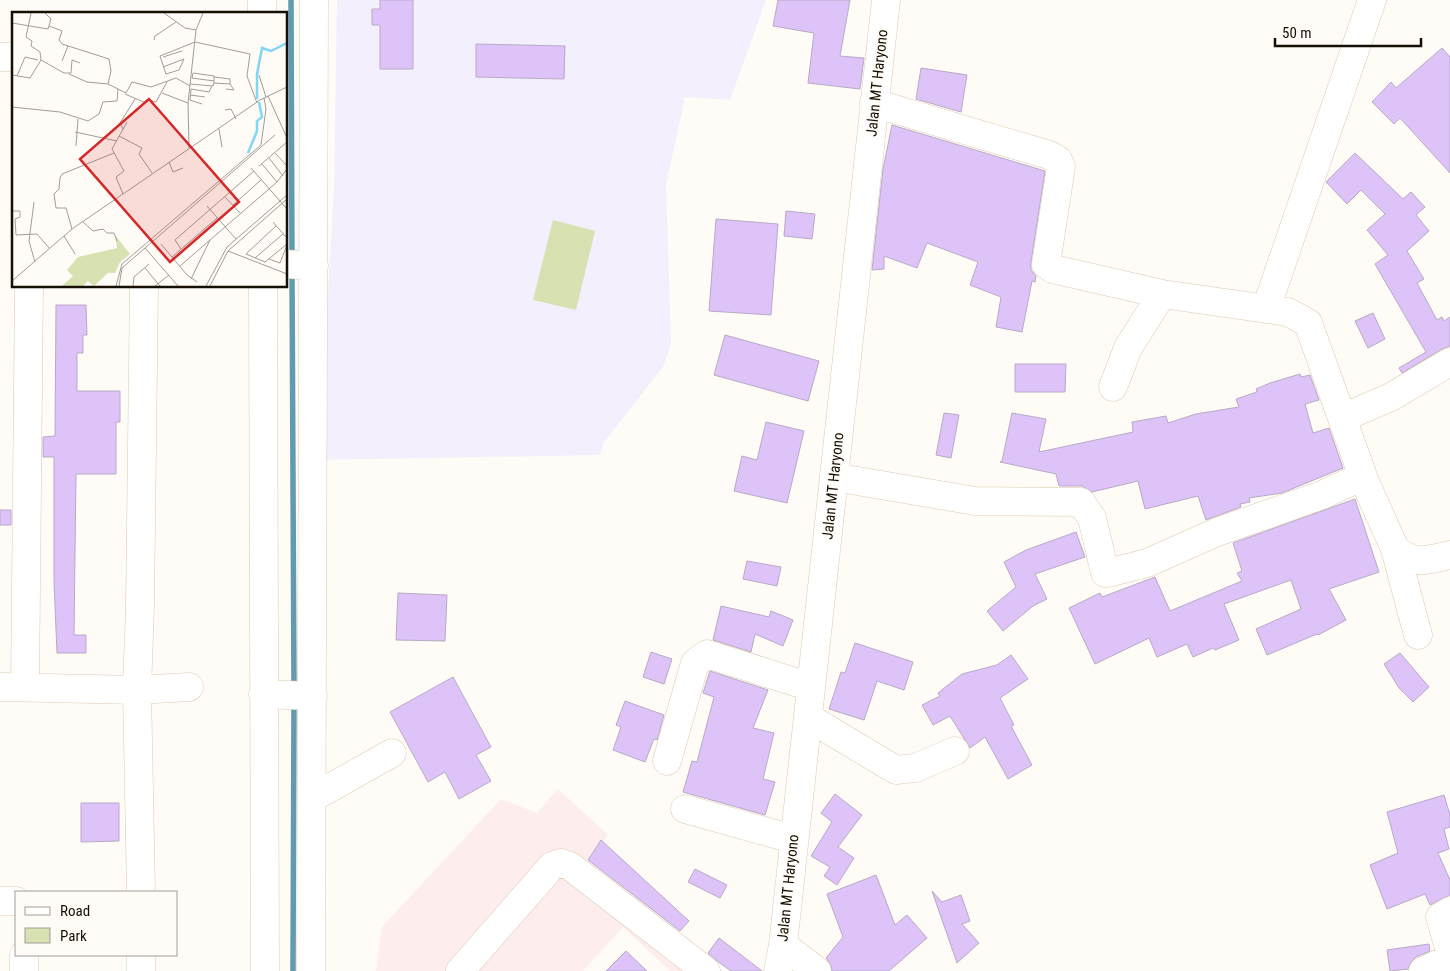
<svg xmlns="http://www.w3.org/2000/svg" width="1450" height="971" font-family="'Roboto Condensed',sans-serif">
<style>
.industrial{fill:#feeded}
.education{fill:#f4effc}
.green{fill:#d8e1b2}
.lines{fill:none;stroke-linecap:round;stroke-linejoin:round}
.stream{stroke:#619baf;stroke-width:5.5}
.building{fill:#ddc3f7;stroke:#b8aac6}
.minor-casing{stroke:#ddcab0;stroke-width:29}
.major-casing{stroke:#ddcab0;stroke-width:29}
.minor{stroke:#fff;stroke-width:28}
.major{stroke:#fff;stroke-width:28}
.labels{text-anchor:middle;stroke-width:4;stroke-linejoin:round;paint-order:stroke}
.street-label{font-size:15px;fill:#160f06;stroke:#fffbf6}
.inset-river{fill:none;stroke:#81d7f8;stroke-width:2.5}
.inset-road{fill:none;stroke:#a29d96;stroke-width:1}
.view{fill:#d62828;fill-opacity:0.15;stroke:#d62828;stroke-width:2.5}
.inset-edge{fill:none;stroke:#160f06;stroke-width:2.5}
</style>
<rect width="100%" height="100%" fill="#fffbf6"/>
<!-- industrial -->
<path class="industrial" d="M558,789L608,835L582,867L718,971H670L623,927L583,971H376L382,927L501,799L537,813Z"/>
<!-- education -->
<path class="education" d="M337,0H766L730,100L685,97L666,185L671,345L663,367L604,442L600,455L319,460L334,188Z"/>
<!-- green -->
<path class="green" d="M553,220L595,231L576,310L533,300Z"/>
<g class="lines">
<!-- stream -->
<path class="stream" d="M291,0L292,258
M292,272L294,688
M293,971L294,702"/>
</g>
<!-- building -->
<path class="building" d="M380,0H413V69H380V25H372V9H380Z
M778,0H850L840,56L864,58L860,89L808,83L814,33L773,26Z
M476,44L565,46L564,79L476,77Z
M1442,48L1450,57V173L1400,118L1394,124L1372,102L1391,82L1396,88Z
M921,68L967,75L961,112L916,99Z
M892,125L1045,171L1031,262V270L1036,276L1035,282L1032,281L1022,332L996,327L1001,297L970,285L978,262L927,243L917,268L884,256V269L872,270L883,169Z
M1355,153L1403,199L1411,192L1425,207L1416,215L1429,231L1407,251L1424,279L1417,283L1437,320L1442,317L1444,321L1450,317V346L1442,349L1402,373L1399,368L1426,352L1375,264L1388,255L1367,230L1385,214L1361,190L1347,204L1326,182Z
M786,211L815,214L812,239L784,236Z
M716,219L778,224L771,315L709,311Z
M56,305H86L87,335H83V353H77V391H120V422H116V474H76L74,635H86V653H57L54,582V457H43V437L55,436Z
M1373,313L1385,339L1368,348L1355,321Z
M725,335L819,361L808,401L714,375Z
M1015,364H1066L1065,392H1015Z
M1300,374L1301,377L1310,375L1319,400L1305,404L1313,433L1329,428L1343,468L1282,493L1249,498L1250,502L1240,504L1241,507L1206,520L1198,496L1145,509L1138,481L1092,492L1082,486H1059L1056,474L1000,462L1002,461L1012,413L1046,419L1039,452L1133,432L1132,422L1166,416L1168,423L1196,414L1239,407L1236,399L1257,392L1256,389L1270,383Z
M944,413L959,415L951,458L936,455Z
M766,422L804,431L787,503L734,491L742,456L757,460Z
M1355,499L1379,572L1329,589L1346,620L1318,635L1317,634L1267,655L1256,629L1301,609L1291,580L1224,604L1239,640L1215,650L1213,648L1193,657L1187,644L1157,657L1149,638L1095,664L1069,608L1100,593L1102,597L1155,577L1170,611L1242,581L1237,573L1242,571L1233,543Z
M0,510H11V525H0Z
M1076,532L1085,557L1035,574L1047,599L1033,606L1003,631L987,611L1016,587L1004,562L1026,550Z
M747,561L781,567L777,586L743,579Z
M398,593L447,595L445,641L396,640Z
M721,606L769,617L771,611L793,620L783,646L755,634L751,652L713,640Z
M855,643L913,662L904,690L877,681L864,720L829,709L841,672L845,673Z
M651,652L672,659L664,684L643,677Z
M1400,653L1429,687L1413,702L1399,688L1384,664Z
M1011,655L1028,679L1000,698L1014,725L1011,726L1032,765L1008,779L985,737L970,748L950,716L933,725L922,705L940,696L938,693L962,674L997,665Z
M710,671L768,690L753,728L774,733L763,779L775,782L765,815L683,792L692,761L697,762L714,697L703,693Z
M453,677L491,747L476,755L491,781L459,799L445,772L428,782L390,712Z
M625,701L664,715L657,740L654,739L645,762L613,750L621,727L616,725Z
M835,794L862,815L838,847L854,858L837,885L824,876L830,867L811,856L832,822L821,813Z
M1444,795L1450,815V827L1444,829L1449,849L1438,853L1450,880V895L1430,905L1425,894L1387,909L1370,865L1398,853L1387,812Z
M81,803H119V841L81,842Z
M601,840L689,921L680,931L588,860Z
M695,869L727,885L720,898L688,882Z
M876,875L895,925L907,915L927,938L889,971H832L831,965L826,958L843,937L827,894Z
M932,891L942,902L961,895L970,921L962,924L979,943L957,963Z
M719,938L762,971H731L716,960L708,953Z
M1429,944L1430,951L1416,957L1411,962L1408,969L1390,971L1387,950Z
M626,951L647,971H606Z"/>
<g class="lines">
<!-- minor casing -->
<g class="minor-casing">
<path id="minor" d="M262,0V14
M0,57H14
M874,103L1049,155L1058,160L1061,167L1046,264L1053,269L1162,294L1288,312L1308,323L1365,482L1395,549L1418,635
M286,264L314,266
M263,286L265,971
M1266,309L1372,0
M1113,387L1128,348L1162,294
M1342,418L1391,397L1450,362
M834,477L975,501L1081,502L1092,518L1105,573H1108L1147,563L1217,532L1322,495L1363,476
M1395,549C1416,566 1426,560 1450,555
M0,687L137,690L189,687
M25,687L29,286
M263,694L313,696
M809,718L896,770L915,768L955,751
M667,761L695,663L707,654L811,687
M312,798L392,753
M685,809L793,839
M141,892L137,690L140,606L144,286
M0,901H16
M1450,911L1440,917L1450,951
M783,945L817,971
M24,955V971
M141,971V955
M311,971L314,0
M460,971L552,866L561,863L570,866L706,971
M1423,971L1445,961L1450,953"/>
</g>
<!-- major casing -->
<g class="major-casing">
<path id="major" d="M778,971L783,945L886,0"/>
</g>
<!-- minor -->
<use href="#minor" class="minor"/>
<!-- major -->
<use href="#major" class="major"/>
</g>
<g class="labels">
<!-- street labels -->
<g class="street-label">
<text transform="translate(877 83) rotate(-84)" y="5">Jalan MT Haryono</text>
<text transform="translate(833 486) rotate(-84)" y="5">Jalan MT Haryono</text>
<text transform="translate(788 888) rotate(-84)" y="5">Jalan MT Haryono</text>
</g>
</g>
<!-- overview -->
<g transform="translate(12 12)">
<rect width="275" height="275" fill="#fffbf6"/>
<path d="M103,223L118,242L108,250L103,261H96L82,274L76,269L71,274H50L61,264L55,258L66,245L105,236Z" fill="#d8e1b2"/>
<path class="inset-river" d="M245,87V62L250,36L259,39L275,31M236,141L245,119V109L250,105L247,90"/>
<path class="inset-road" d="M152,1L173,16L184,18M0,11L36,17L39,7L33,1M37,14L50,19L47,28L50,32L97,47L99,59L96,72M142,28L143,24L164,10M151,45L170,39M29,48L52,61H59L60,48L68,51M50,49L56,34M151,55L172,47L167,58L154,62L148,44L183,30L238,42L235,64L245,91M57,62L75,70L96,72L114,81L120,70L139,75L164,66L178,74M0,63L18,66L29,48L28,40L19,34L20,29L14,25L19,1M247,63L254,85M5,64L13,45L26,48M202,71L218,72V67L202,65M178,72L201,74L202,71V64L181,61L180,66L202,69M214,77L222,78L218,72M150,81L176,91M113,82L134,91L137,88L144,90L155,70M178,83L193,85M256,84L275,126M190,92L178,88L179,77L197,80L200,74M0,95L48,100L76,109L87,102L91,90L105,89L106,77M213,98L219,97L224,107M111,117L108,111L123,87M207,117L210,135M63,120L105,129M107,124L130,136L127,142L140,161M64,134L66,107M177,136L176,91L184,18L191,1M263,141L275,154M257,146L271,164M157,150L161,160L171,156M250,152L265,170M247,154L275,130M239,156L275,197M111,182L104,165L112,159L100,137L115,110M213,185L229,202M22,190L17,229L23,250M221,193L249,168M195,194L224,227M0,199H8V205L3,207L4,223L25,222L38,237M71,210L81,219L91,217L95,221H102L105,229M261,210L275,226M264,214L234,242L253,250L275,232M60,217L54,196H44L42,182L47,177L48,166L50,162L102,141M52,224L63,242M149,232L175,263L185,270M133,236L166,274M169,237L163,228L242,159M216,239L275,262M160,245L205,206M243,246L271,222M257,247L268,251L275,233M168,254L265,170L275,157M133,256L148,274M179,267L198,228M0,269L60,217L248,88L275,75M104,274L110,252L249,133L254,97L252,86M107,274L110,256L263,123M121,274L122,265L137,252M143,274L157,263M194,274L215,235L275,183M198,274L216,239L275,187"/>
<path class="view" d="M137,87L227,190L158,250L68,147Z"/>
<rect width="275" height="275" class="inset-edge"/>
</g>
<!-- legend -->
<rect x="15" y="891" width="162" height="65" fill="#fffbf6" stroke="#a29d96"/>
<rect x="25" y="907" width="25" height="8" fill="#ffffff" stroke="#a29d96"/>
<text x="60" y="916" font-size="15" fill="#160f06">Road</text>
<rect x="25" y="928" width="25" height="15" fill="#d8e1b2" stroke="#a29d96"/>
<text x="60" y="941" font-size="15" fill="#160f06">Park</text>
<!-- scale -->
<path d="M1275 38v8h146v-8" fill="none" stroke="#160f06" stroke-width="2.5"/>
<text x="1282" y="38" font-size="15" fill="#160f06" stroke="#fffbf6" stroke-width="4" paint-order="stroke">50 m</text>
</svg>
